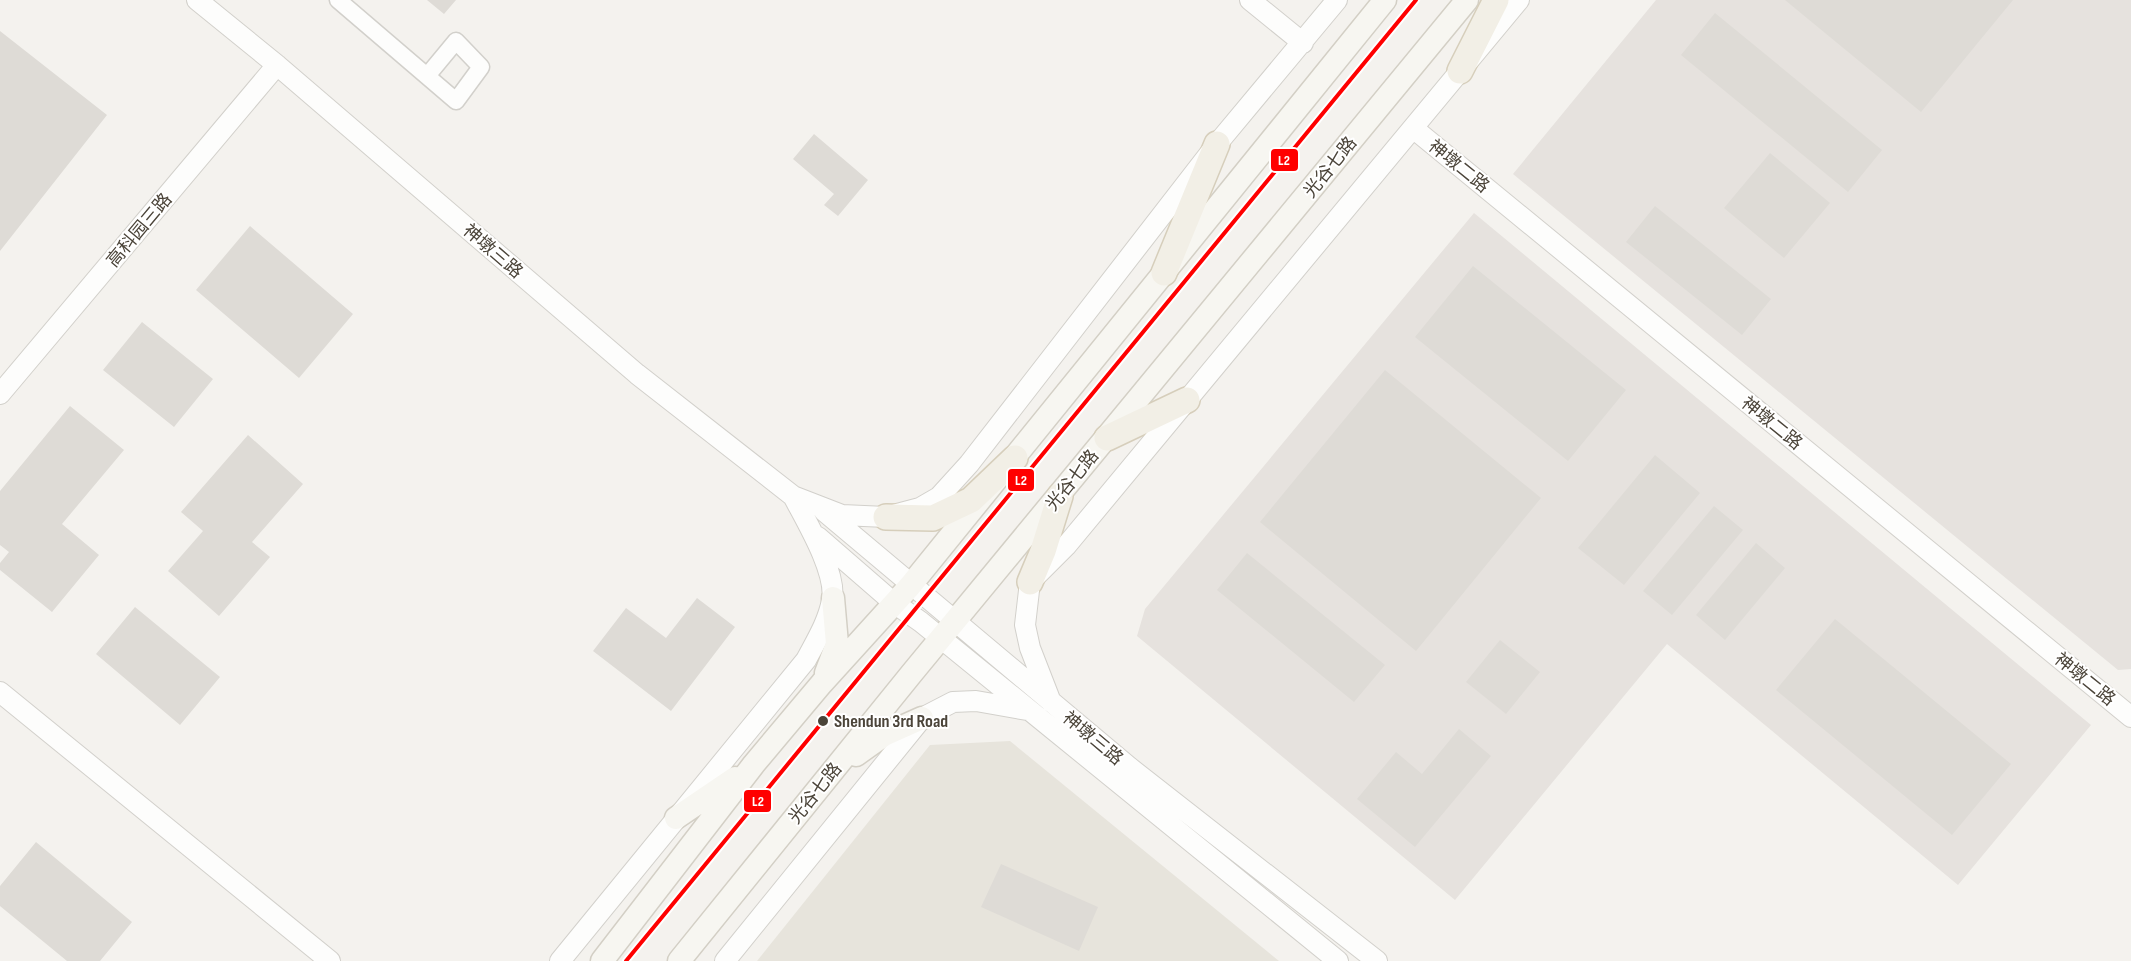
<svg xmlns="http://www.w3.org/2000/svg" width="2131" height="961" font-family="'Sofia Sans Condensed','Noto Sans SC',sans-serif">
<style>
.residential{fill:#e7e4dc}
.industrial{fill:#e6e2de}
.building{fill:#dedbd6}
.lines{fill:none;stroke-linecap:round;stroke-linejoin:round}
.minor-casing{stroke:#d2d0cb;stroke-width:19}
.tertiary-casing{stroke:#d2d0cb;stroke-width:22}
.secondary-casing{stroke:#d3cfc5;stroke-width:25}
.primary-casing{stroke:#d6cebb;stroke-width:28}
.minor{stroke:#fdfdfc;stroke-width:16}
.tertiary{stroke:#fdfdfc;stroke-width:20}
.secondary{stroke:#f7f6f1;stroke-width:22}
.primary{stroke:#f2efe6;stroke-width:25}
.tram-1-casing{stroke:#fff;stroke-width:8}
.tram-1{stroke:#f00;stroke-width:4}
.stop-dot{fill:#4b4439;stroke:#fff;stroke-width:2}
.labels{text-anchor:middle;stroke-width:4;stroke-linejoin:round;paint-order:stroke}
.street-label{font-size:18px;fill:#4b4439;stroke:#fff}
.stop-label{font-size:18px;font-weight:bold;fill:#4b4439;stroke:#fff;text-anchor:start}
.line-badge{stroke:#fff;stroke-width:2}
.badge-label{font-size:14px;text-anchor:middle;font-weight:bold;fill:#fff}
</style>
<rect width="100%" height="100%" fill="#f4f2ee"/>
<!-- residential -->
<path class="residential" d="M1010,741L1279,961H757L930,745Z"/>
<!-- industrial -->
<path class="industrial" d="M1656,0H2131V669L2118,670L1513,174Z
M1474,213L2091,725L1958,885L1667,644L1455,900L1137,636L1145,609Z"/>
<!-- building -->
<path class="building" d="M427,0H456L444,14Z
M1785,0H2013L1921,112Z
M1715,13L1882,150L1848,192L1681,55Z
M0,31L107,115L0,251Z
M814,134L868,180L838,216L824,205L834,194L793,159Z
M1770,153L1830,203L1784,258L1724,208Z
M1655,206L1771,299L1742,335L1626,242Z
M250,226L353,314L299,378L196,290Z
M1473,266L1626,390L1568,461L1415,337Z
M142,322L213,379L174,427L103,370Z
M1385,370L1541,498L1416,651L1260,522Z
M70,406L124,450L62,524L99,555L52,612L0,570V563L9,552L0,545V491Z
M248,435L303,484L252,542L270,557L219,616L168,571L203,531L181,512Z
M1655,455L1700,493L1624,585L1578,548Z
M1714,506L1743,530L1672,615L1643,591Z
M1756,543L1785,568L1725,640L1696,615Z
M1247,553L1385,665L1354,702L1217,590Z
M697,598L735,627L671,711L593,651L626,608L666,638Z
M135,607L220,677L180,725L96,654Z
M1835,619L2011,764L1952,835L1776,690Z
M1500,640L1540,672L1506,714L1466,682Z
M1459,729L1491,756L1415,847L1357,799L1396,752L1422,774Z
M36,842L132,922L100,961H67L0,906V886Z
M1001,864L1098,907L1079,951L981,907Z"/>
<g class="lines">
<!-- minor casing -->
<g class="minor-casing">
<path id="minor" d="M338,0L456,101L481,67L456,41L427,76"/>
</g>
<!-- tertiary casing -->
<g class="tertiary-casing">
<path id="tertiary" d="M197,0L277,65L637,374L793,496
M1250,0L1303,43
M1413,128L2131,717
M0,394L277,65
M824,511L1129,767L1377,961
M818,537L894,603L921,622L1338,961
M0,692L330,961
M1051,702L1030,648L1025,625L1030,582L1066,546L1519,0
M560,961L806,660C816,641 828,622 832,600C837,572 806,521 793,496L842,515L886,517L920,508L939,497L969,464L1217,144L1337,0
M725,961L922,718L953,702L976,701L1027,710"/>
</g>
<!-- secondary casing -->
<g class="secondary-casing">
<path id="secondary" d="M826,673L837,644L833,598
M856,755L884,735L922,718
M676,818L735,778
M602,961L754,764L822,683L910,586L1385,0
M679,961L912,673L1467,0"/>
</g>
<!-- primary casing -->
<g class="primary-casing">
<path id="primary" d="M1460,71L1496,0
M1164,273L1217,144
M1107,438L1187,400
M886,517L933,518L971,500L1015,458
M1030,582L1043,551L1060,496"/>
</g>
<!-- minor -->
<use href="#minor" class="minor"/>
<!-- tertiary -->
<use href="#tertiary" class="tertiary"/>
<!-- secondary -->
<use href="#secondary" class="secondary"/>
<!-- primary -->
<use href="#primary" class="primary"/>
<!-- tram-1 casing -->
<g class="tram-1-casing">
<path id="tram-1" d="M626,961L1416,0"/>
</g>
<!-- tram-1 -->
<use href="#tram-1" class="tram-1"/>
</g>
<!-- markers -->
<circle class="stop-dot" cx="823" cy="721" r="6"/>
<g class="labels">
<!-- street labels -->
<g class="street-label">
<text transform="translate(1459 166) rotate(39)" y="6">神墩二路</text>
<text transform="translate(1330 167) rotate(-51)" y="6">光谷七路</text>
<text transform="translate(139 230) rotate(-50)" y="6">高科园三路</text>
<text transform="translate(493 251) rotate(41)" y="6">神墩三路</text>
<text transform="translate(1772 423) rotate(39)" y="6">神墩二路</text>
<text transform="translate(1072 480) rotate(-51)" y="6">光谷七路</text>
<text transform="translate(2085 679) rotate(39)" y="6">神墩二路</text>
<text transform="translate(1093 738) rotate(40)" y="6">神墩三路</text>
<text transform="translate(815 793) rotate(-51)" y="6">光谷七路</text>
</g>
<!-- stop labels -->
<g class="stop-label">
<text x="834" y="727">Shendun 3rd Road</text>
</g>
</g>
<g class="line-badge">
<rect x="1270" y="148" width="29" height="24" rx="5" fill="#f00"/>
<rect x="1007" y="468" width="28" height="24" rx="5" fill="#f00"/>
<rect x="743" y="789" width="29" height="24" rx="5" fill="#f00"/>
</g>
<g class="badge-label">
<text x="1284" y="165">L2</text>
<text x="1021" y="485">L2</text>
<text x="758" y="806">L2</text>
</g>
</svg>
